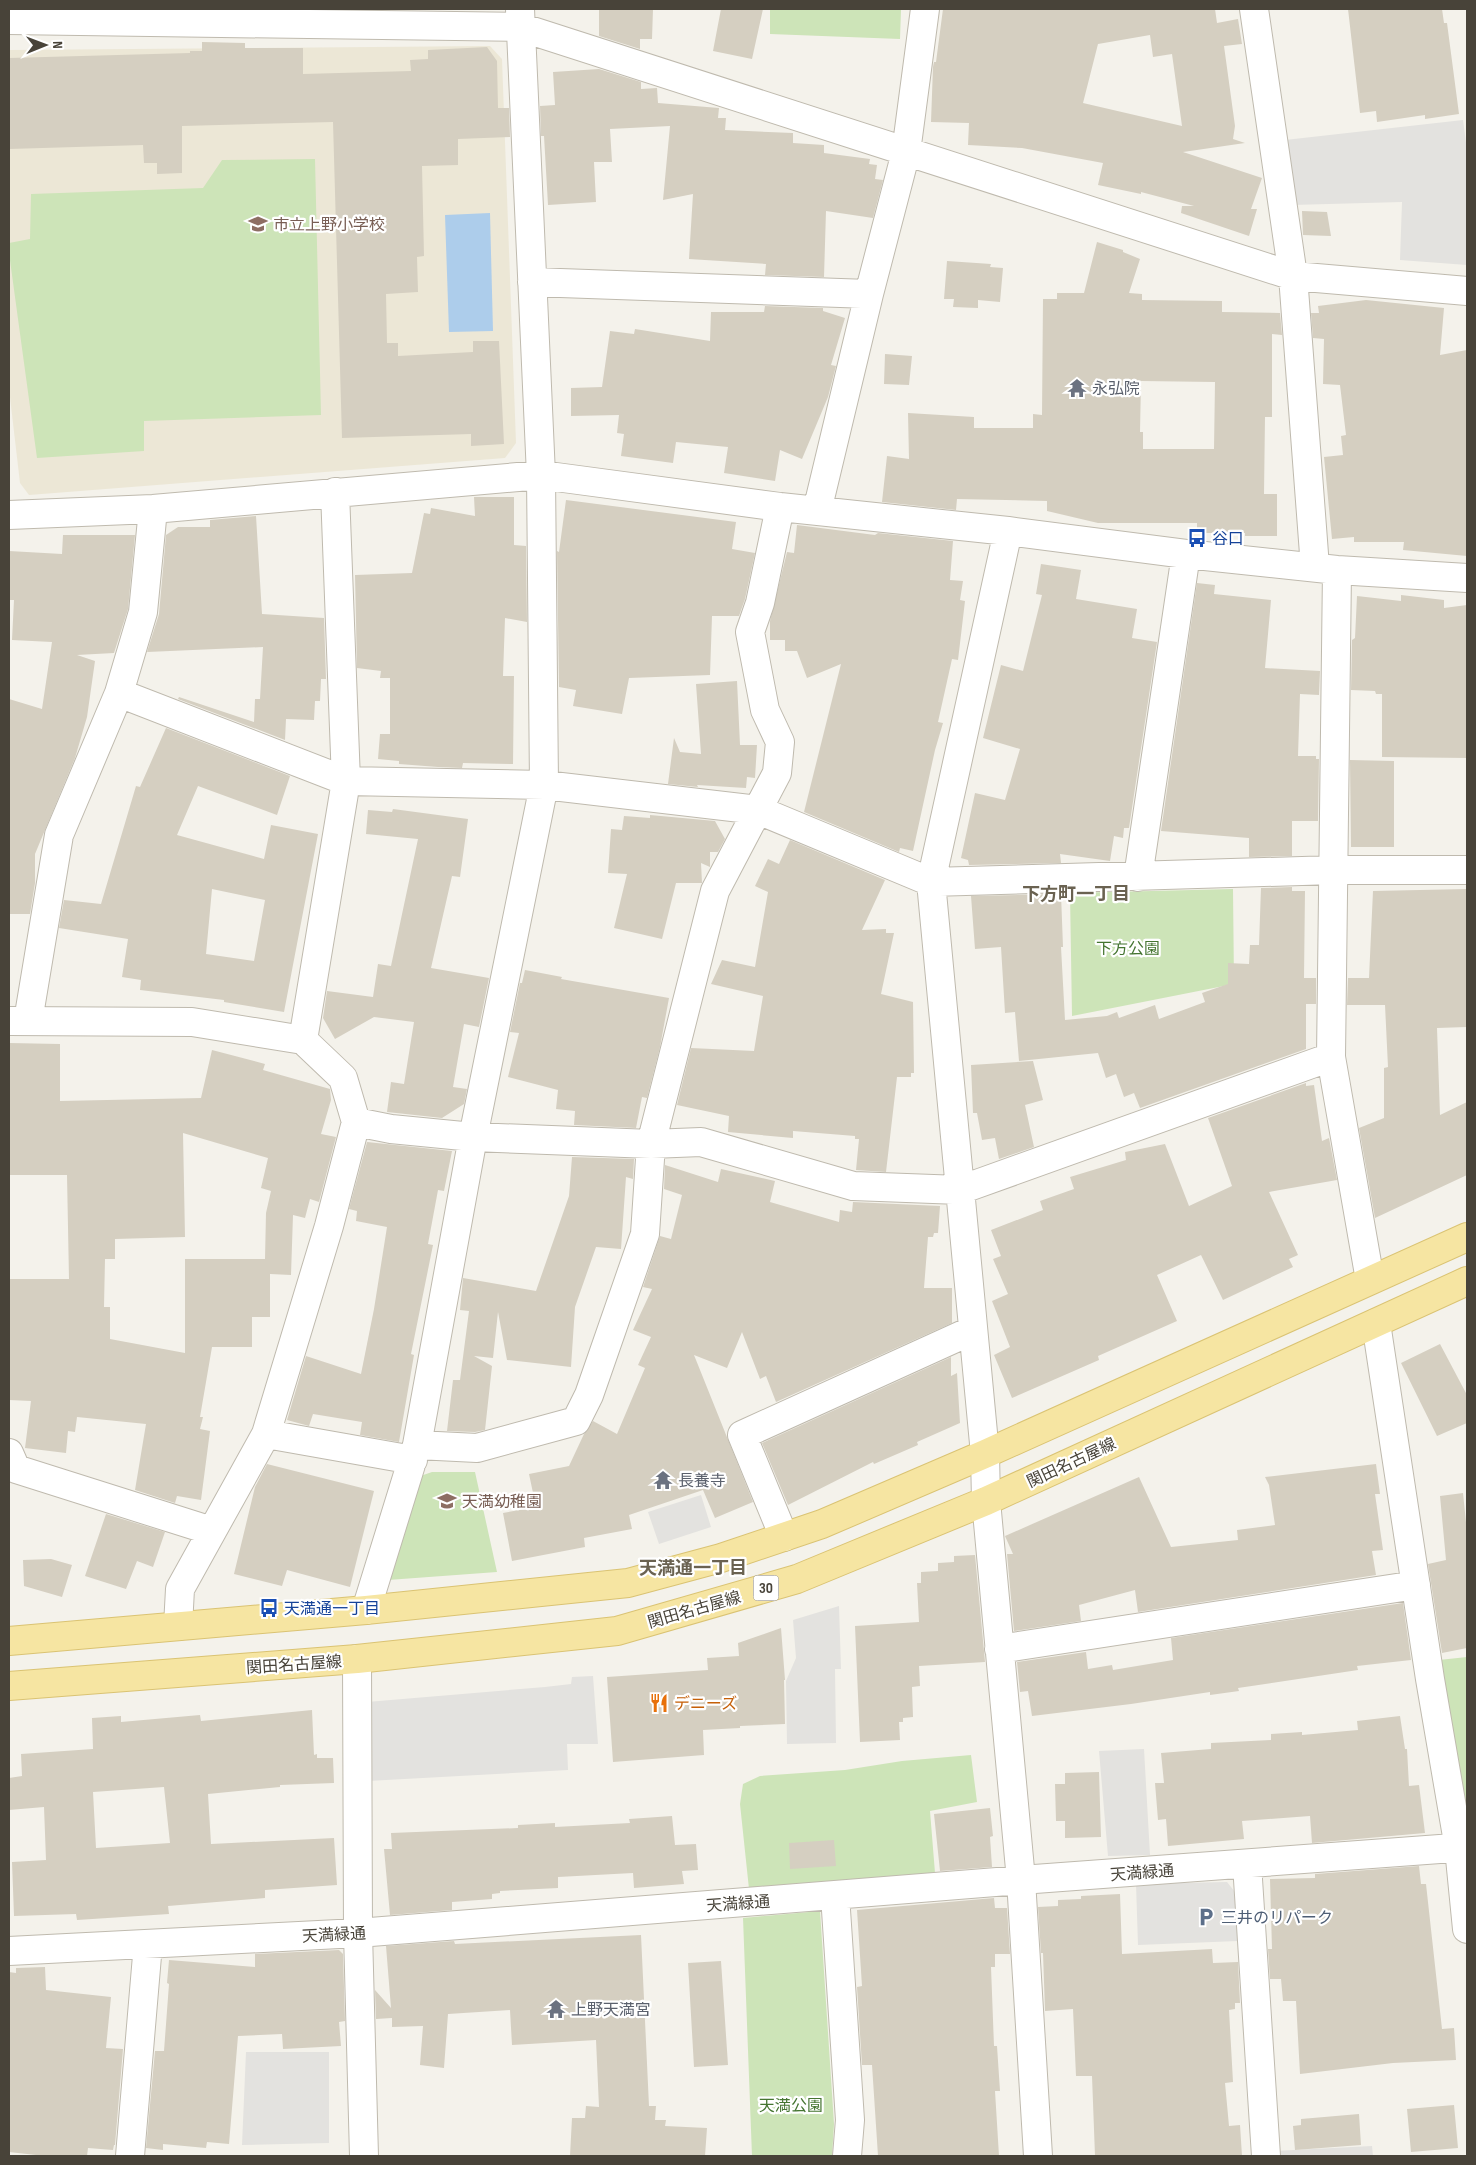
<svg xmlns="http://www.w3.org/2000/svg" width="1476" height="2165" font-family="'Sofia Sans Condensed','Noto Sans JP',sans-serif">
<style>
.education{fill:#ece7d6}
.green{fill:#cde4b8}
.parking{fill:#e3e2df}
.water{fill:#adcdeb}
.building{fill:#d5cfc1;fill-rule:evenodd}
.lines{fill:none;stroke-linecap:round;stroke-linejoin:round}
.minor-casing{stroke:#bfbaae;stroke-width:30}
.major-casing{stroke:#dac373;stroke-width:30}
.minor{stroke:#fff;stroke-width:28}
.major{stroke:#f6e5a2;stroke-width:28}
.labels{text-anchor:middle;stroke-width:4.5;stroke-linejoin:round;paint-order:stroke}
.shield{fill:#fff;stroke:#7f7b74;stroke-width:1}
.shield-label{font-size:15px;font-weight:bold;fill:#484339}
.education-label{font-size:16px;fill:#785e54;stroke:#fff;text-anchor:start}
.worship-label{font-size:16px;fill:#5b616d;stroke:#fff;text-anchor:start}
.transit-label{font-size:16px;fill:#164399;stroke:#fff;text-anchor:start}
.park-label{font-size:16px;fill:#457531;stroke:#fff}
.street-label{font-size:16px;fill:#484339;stroke:#fff}
.food-label{font-size:16px;fill:#c56008;stroke:#fff;text-anchor:start}
.service-label{font-size:16px;fill:#4e5e75;stroke:#fff;text-anchor:start}
.neighbourhood-label{font-size:18px;font-weight:bold;fill:#6a6251;stroke:#fff}
</style>
<rect width="100%" height="100%" fill="#f4f2eb"/>
<!-- education -->
<path class="education" d="M490,46L502,59L516,443L505,458L29,495L20,483L9,389V50Z"/>
<!-- green -->
<path class="green" d="M770,9H901L900,39L770,34Z
M315,159L321,415L144,421V451L37,458L9,253V243L30,239L31,194L203,188L222,160Z
M1233,889L1234,984L1072,1016L1070,893Z
M432,1472H475L497,1572L388,1580L406,1481Z
M1467,1657V1820L1439,1660Z
M971,1755L977,1802L930,1811L935,1873L749,1889L740,1804L743,1784L760,1776L845,1770L902,1761Z
M820,1911L834,2124L832,2156H752L743,1918Z"/>
<!-- parking -->
<path class="parking" d="M1463,120L1467,150V265L1400,260L1402,202L1292,205L1285,140Z
M701,1495L711,1527L659,1544L648,1512Z
M839,1606L841,1669H835L836,1743L787,1744L786,1681L796,1658L793,1620Z
M593,1676L598,1744H567L568,1770L368,1781L367,1702L545,1687L571,1684L572,1677Z
M1144,1749L1150,1855L1108,1856L1099,1751Z
M1227,1882L1235,1892L1238,1941L1138,1945L1136,1884Z
M246,2052H329V2143L242,2145Z
M1372,2146L1373,2156H1275L1274,2151Z"/>
<!-- water -->
<path class="water" d="M490,213L493,331L449,332L445,215Z"/>
<!-- building -->
<path class="building" d="M599,9H653L652,39H640V49L599,36Z
M721,9H763L752,59L713,51Z
M943,9H1215L1217,23L1238,19L1242,44L1224,46L1235,126L1233,139L1245,143L1183,152L1262,178L1251,209H1257L1249,236L1181,213L1182,206H1194L1141,192V194L1098,185L1103,163L1022,148L968,145L969,123L931,122L933,67L934,62H936ZM1150,35L1153,57L1172,54L1182,126L1083,103L1098,44Z
M1348,9H1442L1444,23H1447L1459,114L1425,119V115L1377,122L1376,111L1360,113Z
M202,42L245,43V48H303V74L411,71L410,60L428,59V50L487,47L497,61L498,108H509L510,137L458,139V165L422,166L424,256L417,257L418,292L386,294L387,343H398V356L473,352V341H499L504,444L471,446V434L342,438L333,122L182,126V173L157,174V163H144L143,145L9,149V58L190,53V51H202Z
M599,69L641,82V89L657,88L658,103L719,108L718,118H726L725,130L793,133V143L824,145V153L870,159L869,164L877,165L875,179L883,180L873,218L826,211L824,277L765,275L766,264L689,259L693,194L663,200L670,126L610,129L612,162H594L596,202L548,205L544,136H541L540,106L555,105L553,72Z
M1302,211L1327,212L1331,236L1303,235Z
M1097,242L1123,250V252L1140,259L1129,293L1142,294V300L1222,301V312L1280,313L1282,335L1272,334V417H1265L1264,494H1277V536H1245V533H1197V523H1098L1047,511V501L957,499L956,510L882,502L887,456L909,459L908,413L974,417V428H1033V414L1042,415L1043,299H1057V293H1084ZM1141,381L1215,382L1214,449H1143V432H1140Z
M947,261L991,264L990,267L1003,268L1000,302L978,300V308L953,307L954,299H944Z
M1366,300L1444,308L1440,355L1467,350V556L1403,550L1404,542H1354V537L1332,539L1324,457L1343,455L1341,436L1346,435L1340,385L1323,384L1324,339L1313,338L1311,313H1319L1318,306Z
M765,306L823,308V311L845,318L831,365L836,366L828,397L802,459L780,450L775,481L724,473L728,447L676,442L673,463L621,456L624,434L617,433L619,415L571,416V388L602,387L610,331L634,334L635,329L710,341L711,312H764Z
M885,354L912,356L909,385L884,384Z
M474,497H514V545L526,546L527,622L505,618L503,676H514L513,764L463,763L462,768L438,767L399,764V761L378,759L380,734H390V678H380L381,671L357,668L355,575L412,573L424,513L430,514L431,508L475,516Z
M566,500L736,522L732,549L755,553L745,599L739,616H712L710,675L629,678L622,714L573,706L576,690L559,687L557,551L559,552Z
M256,516L262,614L324,618L326,679H321L320,701H315L314,720L286,719L285,740L178,699L179,697L254,722L255,699H260L263,647L147,652L159,614L166,535L178,527H210V520Z
M797,525L875,535L878,533L953,541L950,580L963,581L960,600L965,601L958,660L952,659L938,722L943,723L935,750L913,851L900,848L899,852L804,812L841,664L807,678L797,651H785V640H770V621L787,552L794,553Z
M63,535H135L128,609L114,653L77,655L95,661L87,717L75,758L35,854V883L30,914H9V699L42,709L52,642L12,640L14,600H9V551L62,554Z
M1041,564L1081,570L1076,599L1137,609L1132,638L1157,642L1129,828H1124L1123,838L1114,836L1110,861L1060,854L1061,863L969,865L968,860L961,858L975,793L1005,800L1020,749L983,738L1001,665L1023,671L1042,595L1036,594Z
M1197,583L1215,585L1214,594L1271,600L1265,668L1320,671L1319,695L1300,694L1298,756H1316V759H1319L1318,821H1292V856L1249,857V838L1161,831Z
M1401,595L1444,600V608L1467,605V758L1382,757V694H1376L1375,691L1351,690L1352,640L1355,638L1357,596L1401,601Z
M737,681L740,745H757L755,778L747,777L746,788L697,785L698,787L668,784L674,738L680,752L701,754L696,684Z
M166,728L290,776L277,815L198,786L177,835L264,859L271,825L318,834L284,1012L224,1002V1000L140,990L141,980L122,977L128,939L59,928L64,900L101,904L136,786L140,787ZM212,889L265,900L254,961L206,954Z
M1350,760L1394,761V847H1351Z
M393,809L468,819L460,877L452,876L431,968L489,978L479,1027L464,1024L453,1087L467,1089L464,1104L442,1118L387,1112L391,1082L404,1084L414,1022L374,1017L335,1039L323,1018L327,991L373,997L378,964L391,966L418,839L366,834L368,810L392,812Z
M650,815L715,821L725,839L718,852H710V867L701,863L702,883H676L662,939L614,928L627,874L608,873L611,829L622,830L624,816L650,818Z
M790,840L885,880L862,930L886,929V933H894L881,994L913,1002L914,1073H911V1077H897L886,1172L856,1170L859,1139H855V1136L793,1131V1138L728,1132L729,1116L677,1105L691,1048L754,1051L763,996L711,984L722,960L755,967L768,892L755,886L768,859L779,864Z
M1292,887V891H1305L1304,978H1316V1004H1306V1049L1140,1108L1134,1093L1124,1097L1116,1074L1106,1078L1098,1053L1019,1061L1015,1012L1005,1013L1001,947L975,949L971,896L1061,894L1063,947H1061L1065,1020L1107,1016L1117,1012L1119,1018L1155,1005L1159,1019L1205,1002L1202,993L1228,984V963L1249,964L1250,945H1259L1261,888Z
M1467,889V1027L1437,1028L1440,1115L1467,1102V1175L1375,1218L1359,1128L1384,1118V1068L1388,1067L1385,1005H1347L1348,978H1369L1373,891Z
M525,970L562,977L561,979L669,998L660,1047L647,1098L642,1097L636,1128L574,1125L575,1111L556,1109L558,1090L508,1077L519,1033L510,1032L520,983H522Z
M9,1043L60,1044V1101L201,1098L212,1050L265,1064L263,1070L330,1089L331,1100L321,1134L336,1137L319,1202L310,1199L305,1218L293,1215L291,1275L270,1274V1317H252V1347H212L200,1417H203L200,1429L210,1431L201,1500L177,1496L175,1503L135,1490L146,1424L77,1417L75,1432L68,1431L66,1453L25,1448L31,1401L9,1400V1279H69L67,1175H9ZM183,1133L268,1158L261,1188L271,1191L266,1213L265,1259H185V1353L110,1339V1307H104L105,1259H115V1239L185,1237Z
M1033,1061L1043,1100L1025,1105L1034,1147L999,1159L995,1138L982,1140L977,1113H973L971,1065Z
M1306,1083V1086L1314,1085L1322,1141L1329,1138L1337,1180L1269,1192L1298,1255L1289,1259L1293,1267L1223,1300L1201,1255L1157,1275L1177,1321L1098,1356L1099,1360L1012,1398L994,1355L1010,1347L992,1301L1008,1294L993,1259L1001,1256L991,1230L1043,1210L1040,1201L1074,1189L1070,1177L1126,1160L1125,1152L1165,1144L1189,1206L1232,1186L1208,1118Z
M367,1142L452,1151L444,1191L438,1190L428,1244L433,1245L411,1354L414,1355L399,1442L360,1435L362,1422L313,1414L309,1426L287,1420L306,1356L361,1374L374,1309L387,1227L356,1221L357,1211L349,1209Z
M572,1157L634,1159L633,1179L626,1177L621,1249L596,1247L575,1307L571,1367L507,1360L498,1312L493,1358L474,1356L492,1366L485,1430L475,1432L447,1431L453,1380H460L469,1311L460,1310L463,1278L536,1291L569,1196Z
M665,1165L718,1182L721,1169L775,1181L770,1202L839,1222L840,1210L852,1212L853,1202L940,1206L938,1233H934L933,1237H928L924,1288H952V1323L776,1402L766,1376L760,1379L742,1332L727,1368L694,1355L753,1502L715,1518L703,1490L629,1515L632,1529L584,1538L585,1547L512,1561L503,1513L536,1507L529,1474L569,1466L584,1434L593,1421L617,1434L645,1368L638,1365L651,1337L633,1330L652,1289L643,1287L660,1236L671,1239L682,1195L664,1189Z
M1440,1344L1467,1395V1423L1437,1436L1401,1363Z
M951,1357V1376L957,1373L960,1423L917,1442L918,1445L874,1464L873,1462L788,1505L762,1443Z
M267,1464L374,1491L350,1587L287,1570L282,1586L234,1574L255,1487Z
M1376,1464L1380,1494H1375L1383,1550L1372,1551L1376,1575L1138,1612L1135,1590L1079,1605L1081,1621L1014,1631L1007,1554H1013L1005,1536L1139,1477L1171,1547L1238,1540L1237,1530L1275,1525L1269,1485L1265,1477Z
M1463,1493L1467,1532V1648L1442,1653L1428,1564L1446,1560L1440,1496Z
M106,1514L165,1532L153,1567L137,1561L126,1589L85,1576Z
M975,1555L985,1662L919,1666L920,1686L912,1687L913,1717L903,1718V1722H899L900,1740L860,1742L855,1626L919,1622L917,1583H921V1572L938,1571V1563L954,1562V1556Z
M51,1559L72,1565L62,1597L24,1586L23,1560Z
M1403,1603L1411,1660L1357,1666L1358,1670L1238,1688L1239,1691L1210,1695V1692L1131,1704L1032,1716L1028,1691L1020,1692L1017,1662L1086,1652L1088,1669L1112,1665L1113,1670L1173,1660L1171,1638Z
M781,1628L785,1680H784L785,1724L740,1726V1728L703,1730L704,1755L613,1762L607,1677L708,1670L707,1658L739,1656L738,1643Z
M312,1710L314,1755L317,1754V1758H333L334,1783L280,1785V1787L208,1794L211,1844L334,1838L337,1885L265,1890V1898L168,1906L169,1914L77,1920L76,1914L14,1916L12,1862L46,1860L44,1807L9,1810V1778L22,1776L21,1754L93,1749L92,1718L121,1716V1722L200,1715L201,1721ZM164,1787L170,1843L96,1848L93,1792Z
M1400,1716L1405,1749H1407L1409,1786L1419,1785L1425,1833L1312,1843L1310,1816L1242,1821L1244,1839L1168,1846L1166,1819L1158,1820L1155,1783H1164L1161,1753L1211,1749V1743L1271,1740V1734L1302,1732V1735L1358,1730L1357,1721Z
M1099,1772L1101,1837L1065,1838V1821H1056L1055,1784H1065V1773Z
M990,1808L993,1836L990,1837L992,1867L940,1871L934,1814Z
M672,1816L675,1845L696,1844L698,1870L682,1871L684,1884L634,1888L633,1873L558,1877V1888L500,1891V1893L492,1894V1899L452,1902V1910L390,1915L384,1849H392L391,1833L518,1828V1825L555,1823V1827L630,1823L629,1819Z
M834,1840L836,1866L790,1869L789,1843Z
M1419,1866L1421,1884H1426L1442,2029L1454,2028L1456,2060L1393,2063L1300,2074L1296,2001H1283L1281,1979H1270L1268,1949H1272L1270,1879L1315,1878V1874Z
M1120,1894L1122,1954L1212,1949L1213,1963L1238,1962L1240,2003H1235V2009L1229,2010L1233,2082L1225,2083L1229,2126L1240,2125L1242,2156H1095L1092,2076H1076L1073,2009L1045,2011L1043,1953H1041L1038,1907L1058,1906V1900L1081,1899V1896Z
M994,1898L995,1908H1007L1010,1954H995V1967H991L994,2046H997L1000,2091H995L999,2156H878L872,2065H862L857,1987L862,1986L857,1910Z
M641,1935L649,2106H656L655,2120H666L665,2126L707,2128L705,2156H570L572,2118H585L586,2106L599,2107L596,2040L512,2045L510,2010L448,2014L444,2068L420,2065L423,2026L392,2027V2018L376,2019L375,1990L391,2008L386,1946L454,1941L455,1944Z
M339,1950L343,1954L345,2021L339,2022L341,2046L283,2049L282,2034L238,2036L229,2144L207,2142L206,2148L163,2144V2150L146,2148L155,2051H164L169,1984L167,1983L169,1960L255,1967V1954Z
M721,1961L728,2065L694,2067L688,1963Z
M45,1967L46,1990L111,1997L106,2048L123,2049L115,2145H114L113,2150L88,2148L87,2156H45L9,2152V1972L16,1973V1968Z
M1454,2105L1458,2148L1411,2152L1407,2109Z
M1359,2114L1361,2145L1295,2150L1293,2126L1301,2125V2119Z"/>
<g class="lines">
<!-- minor casing -->
<g class="minor-casing">
<path id="minor" d="M1254,9L1293,276L1315,567
M9,20L520,27L1293,276L1467,291
M532,282L869,294
M817,511L869,294L906,152L925,9
M9,515L153,509L541,475L780,507L1008,531L1186,554L1337,570L1467,578
M1008,531L931,882L985,1454L986,1501L1021,1880L1038,2156
M1337,570L1331,1057L1370,1280
M119,693L346,781L544,785L758,810L931,882L1334,870H1467
M1138,877L1186,554
M9,1021L192,1022L303,1040L343,1078L356,1122L391,1129L473,1137L651,1144L701,1142L853,1186L960,1190L1331,1057
M28,1021L59,835L119,693L143,612L153,509
M303,1040L346,781L335,492
M1376,1323L1430,1679L1459,1848L1467,1929
M266,1434L413,1460
M417,1445L477,1448L576,1421L589,1395L645,1234L651,1144L715,891L777,773L780,742L765,710L750,632L760,603L780,507
M9,1453L16,1469L212,1531
M784,1537L742,1435L973,1330
M366,1610L417,1445L473,1137L544,785L541,475L520,9
M178,1626L180,1589L266,1434L329,1226L356,1122
M999,1649L1416,1585
M357,1659L358,1933L364,2156
M1247,1864L1266,2156
M835,1895L850,2120L847,2156
M9,1951L358,1933L1021,1880L1467,1847
M130,2156L148,1944"/>
</g>
<!-- major casing -->
<g class="major-casing">
<path id="major" d="M9,1641L366,1610L628,1583L721,1558L822,1524L985,1454L1467,1237
M9,1686L357,1659L617,1631L797,1579L986,1501L1467,1281"/>
</g>
<!-- minor -->
<use href="#minor" class="minor"/>
<!-- major -->
<use href="#major" class="major"/>
</g>
<!-- icons -->
<defs>
<g id="school-bare" transform="scale(1.5)"><path d="M0-5L7-2L0 1L-7-2ZM-4 1L0 2.5L4 1V4Q0 6-4 4Z" fill="#8d6e63" stroke="#fff" stroke-width="2.5" paint-order="stroke"/></g>
<g id="temple-bare" transform="scale(1.5)"><path d="M0-6L5-2H3V0L6.5 2.5H4V6H1.5V3h-3V6H-4V2.5H-6.5L-3 0V-2H-5Z" fill="#6b7280" stroke="#fff" stroke-width="2.5" paint-order="stroke"/></g>
<g id="bus-bare" transform="scale(1.5)"><path d="M-5-6H5V4H4V6H2V4H-2V6H-4V4H-5ZM-3.5-4V0h7V-4ZM-3.5 1.2v1.5H-2V1.2ZM2 1.2v1.5H3.5V1.2Z" fill="#1a4fb4" stroke="#fff" stroke-width="2.5" paint-order="stroke"/></g>
<g id="restaurant-bare" transform="scale(1.5)"><path d="M-5-6h1v4h1v-4h1v4h1v-4h1v5L-1.5 .5V6h-2V.5L-5-1ZM5-6V6H3V1.5H1.5Q1.5-4 5-6Z" fill="#e8710a" stroke="#fff" stroke-width="2.5" paint-order="stroke"/></g>
<g id="parking-bare" transform="scale(1.5)"><path d="M-3.5-5.5H1a3.5 3.5 0 0 1 0 7H-1V5.5H-3.5ZM-1-3.4V-.6H.8a1.4 1.4 0 0 0 0-2.8Z" fill="#5c6f8a" stroke="#fff" stroke-width="2.5" paint-order="stroke"/></g>
</defs>
<g fill-rule="evenodd">
<use href="#school-bare" x="258" y="224"/>
<use href="#temple-bare" x="1077" y="388"/>
<use href="#bus-bare" x="1197" y="538"/>
<use href="#temple-bare" x="663" y="1480"/>
<use href="#school-bare" x="447" y="1501"/>
<use href="#bus-bare" x="269" y="1608"/>
<use href="#restaurant-bare" x="659" y="1703"/>
<use href="#parking-bare" x="1206" y="1917"/>
<use href="#temple-bare" x="556" y="2009"/>
</g>
<g class="labels">
<!-- shield labels -->
<rect class="shield" x="753.5" y="1575.5" width="25" height="25" rx="4"/>
<g class="shield-label">
<text x="766" y="1593">30</text>
</g>
<!-- education labels -->
<g class="education-label">
<text x="273" y="230">市立上野小学校</text>
<text x="462" y="1507">天満幼稚園</text>
</g>
<!-- worship labels -->
<g class="worship-label">
<text x="1092" y="394">永弘院</text>
<text x="678" y="1486">長養寺</text>
<text x="571" y="2015">上野天満宮</text>
</g>
<!-- transit labels -->
<g class="transit-label">
<text x="1212" y="544">谷口</text>
<text x="284" y="1614">天満通一丁目</text>
</g>
<!-- park labels -->
<g class="park-label">
<text x="1128" y="954">下方公園</text>
<text x="791" y="2111">天満公園</text>
</g>
<!-- street labels -->
<g class="street-label">
<text transform="translate(1071 1462) rotate(-25)" y="6">関田名古屋線</text>
<text transform="translate(694 1609) rotate(-16)" y="6">関田名古屋線</text>
<text transform="translate(294 1664) rotate(-4)" y="6">関田名古屋線</text>
<text transform="translate(1142 1872) rotate(-4)" y="6">天満緑通</text>
<text transform="translate(738 1903) rotate(-4)" y="6">天満緑通</text>
<text transform="translate(334 1934) rotate(-3)" y="6">天満緑通</text>
</g>
<!-- food labels -->
<g class="food-label">
<text x="674" y="1709">デニーズ</text>
</g>
<!-- service labels -->
<g class="service-label">
<text x="1221" y="1923">三井のリパーク</text>
</g>
<!-- neighbourhood labels -->
<g class="neighbourhood-label">
<text x="1076" y="900">下方町一丁目</text>
<text x="693" y="1574">天満通一丁目</text>
</g>
</g>
<!-- border -->
<rect width="1476" height="2165" fill="none" stroke="#484339" stroke-width="20"/>
<!-- north arrow -->
<g transform="translate(45 45) rotate(89)" stroke="#ffffff" stroke-width="4" paint-order="stroke">
<path d="M0-4L9 19L0 12L-9 19Z" fill="#484339"/>
<text y="-8" font-size="14" font-weight="bold" text-anchor="middle" fill="#484339">N</text>
</g>
</svg>
